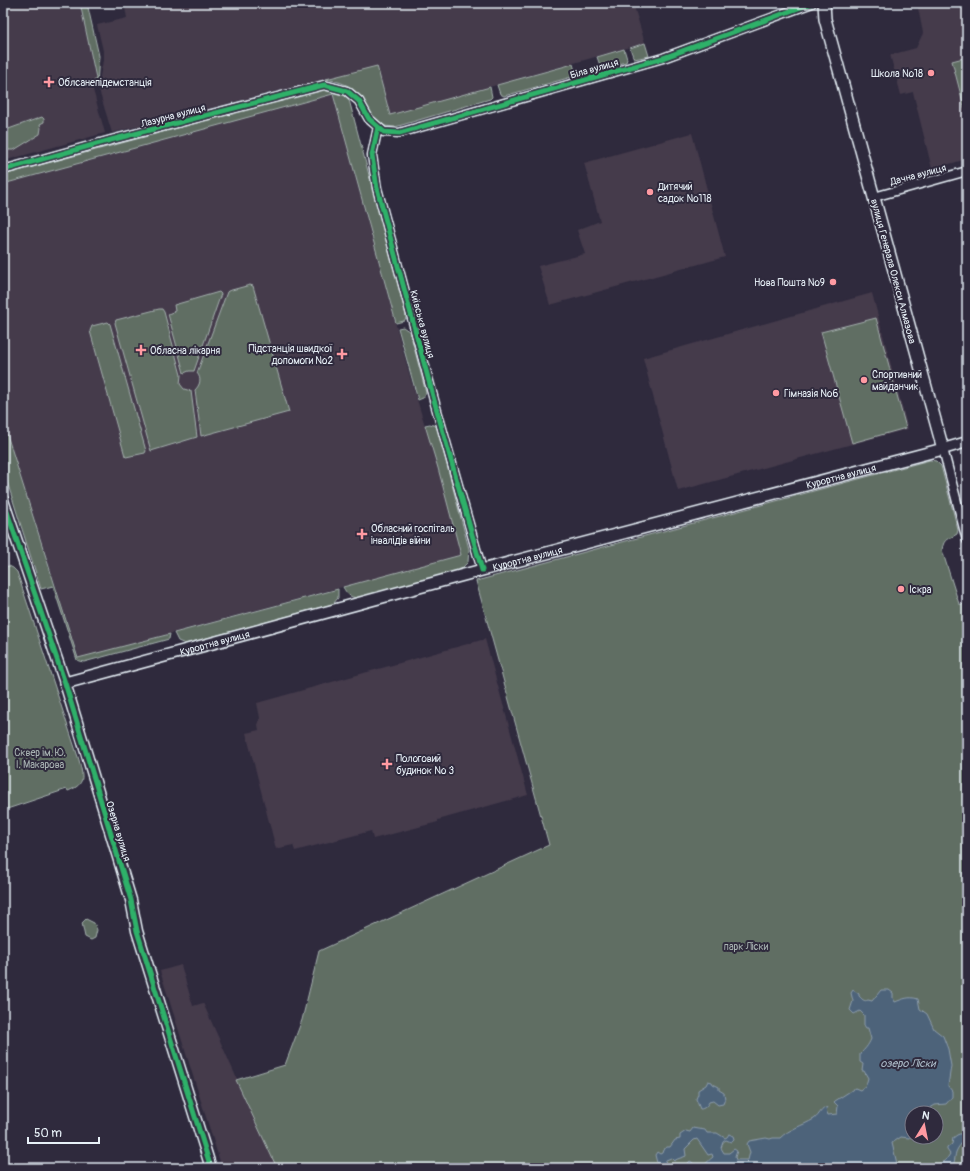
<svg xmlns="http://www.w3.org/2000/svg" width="970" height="1171" font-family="Pangolin,sans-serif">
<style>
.built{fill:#443a4b}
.green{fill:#616e63;stroke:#a4b0ae;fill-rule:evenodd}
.water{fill:#4e647a;stroke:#8c9cac}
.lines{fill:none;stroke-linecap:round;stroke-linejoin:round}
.minor-casing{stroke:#e8f1f8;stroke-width:11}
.tertiary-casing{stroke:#e8f1f8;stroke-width:13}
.secondary-casing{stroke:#e8f1f8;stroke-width:14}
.minor{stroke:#2f2a3d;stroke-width:8}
.tertiary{stroke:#2f2a3d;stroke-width:10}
.secondary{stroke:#2f2a3d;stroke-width:11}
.cycleway-casing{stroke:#2f2a3d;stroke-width:8}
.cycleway{stroke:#2db169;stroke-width:5}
.poi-dot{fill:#ff9aa2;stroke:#2f2a3d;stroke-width:1.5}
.labels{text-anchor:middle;stroke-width:4;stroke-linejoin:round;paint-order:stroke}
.street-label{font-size:10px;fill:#e8f1f8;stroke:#2f2a3d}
.poi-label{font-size:10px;fill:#e8f1f8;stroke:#2f2a3d;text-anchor:start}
.park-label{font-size:10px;fill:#abb6b5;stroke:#2f2a3d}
.water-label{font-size:11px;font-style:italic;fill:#aab9c6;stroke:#2f2a3d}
</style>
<rect width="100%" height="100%" fill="#2f2a3d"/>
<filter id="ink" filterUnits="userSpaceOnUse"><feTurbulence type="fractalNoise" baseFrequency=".025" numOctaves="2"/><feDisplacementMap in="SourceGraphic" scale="8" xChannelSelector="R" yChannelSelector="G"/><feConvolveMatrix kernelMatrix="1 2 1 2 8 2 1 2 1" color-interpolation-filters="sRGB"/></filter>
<g filter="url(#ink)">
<!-- built -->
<path class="built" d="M3,3H80L96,79L92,86L105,133L3,161Z
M124,3H133L134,7L149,5V3H633L645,43L390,115L377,66L112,133L98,87L104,55L97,25L127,18Z
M917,3H967V159L932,169L913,92L901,95L890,55L916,48L923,33Z
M333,94L411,380L438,468L461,555L79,658L3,422V184Z
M692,133L725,257L550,305L538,266L585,254L577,230L600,221L584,163Z
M872,293L908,429L678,491L643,358Z
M485,639L528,795L438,820V822L373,839L371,831L295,851L293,845L276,849L246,733L259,730L258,725L260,718L257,703Z
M181,965L193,1006L203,1003L277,1168H222L160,971Z"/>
<!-- green -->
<path class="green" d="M80,3H87L99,56L97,84L92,86L96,78Z
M645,43L649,56L634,59L630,48Z
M624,49L627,59L626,62L601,68L597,57Z
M967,57V118L952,61Z
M573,64L576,74L575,76L504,96L500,94L497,85Z
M377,66L390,115L490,87L492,97L490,99L395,127C390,126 384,127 379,124C367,116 363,99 352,89C346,83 335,81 326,79Z
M326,88L348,96L406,315V318L404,321L396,323L333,94L3,184V175Z
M42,117L44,119V122L40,124L41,128L40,134L14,150H7L3,155V131Z
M250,285L253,286L289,412L201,436L195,390C200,385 202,379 197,373L227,292L228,291Z
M219,292L221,294L194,371H189L184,373L168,314L175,311L174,305Z
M159,309H162L164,312L181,375L180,384L184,389L191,391L197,437L151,451L115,323L116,320Z
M876,318L906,428L852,443L821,332Z
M108,322L110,324L146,451L145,453L126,457L125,456L90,331L92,326Z
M403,327L410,332L426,393L423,398L418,400L398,328Z
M3,422L78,658L170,634L169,639L84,662L79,661L77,660L53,586L41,589L3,469Z
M430,424L436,426L438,431L469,549L468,562L459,571L357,598C349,597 347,594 343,587L461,555L438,468L425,425Z
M930,460L936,461L941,466L958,530L957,534C948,540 944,537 942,550L959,604L967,605V1168H277L236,1080L285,1065L302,1020L319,951L549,845L476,581ZM912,1113H936V1137H912Z
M9,566L13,568L17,572L79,760C83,777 86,784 68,791L67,789L4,810L3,807V567Z
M338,589V598L333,604L185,644L178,641L174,633Z
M86,919L94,923L97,930L95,938L91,940L85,937L82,923Z"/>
<!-- water -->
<path class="water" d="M853,990L859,994V996C862,999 864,1002 868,1000L872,1001L881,990H889L893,993V998L895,1002C903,999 909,996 918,999L920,1009L927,1014L934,1029L943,1036L948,1049L951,1066L948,1086L952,1091V1097L946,1104L935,1105L927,1110V1113H912V1137L909,1138L901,1137L892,1143L898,1168H688V1163L690,1161L693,1163L695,1166C705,1168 706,1162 713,1157L712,1154L708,1155L697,1139L694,1140L685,1149L686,1156C682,1158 678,1158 674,1161L671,1158L666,1160L665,1163L666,1168H655L657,1163L655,1155L657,1152L660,1154L662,1153L663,1150L667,1147H670L675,1140L680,1139V1135L686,1131L690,1132L693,1128L705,1130L707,1133H717L725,1138L727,1137L729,1134L733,1136L734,1139L731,1142L726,1140L723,1142L721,1148L724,1153H729L734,1149L737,1151L735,1157L736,1160H748L750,1152L747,1144L749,1141L766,1138L770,1139L773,1138H780C789,1129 802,1126 814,1119C820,1115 820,1109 828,1107L826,1110L828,1115L837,1114L838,1106L834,1102L835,1101L855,1088L860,1090L866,1085L868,1078L864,1071H862L863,1064L860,1062V1054C865,1049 868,1046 871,1039L868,1028H866L864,1025V1015L860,1011L854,1014L850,1010L853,1001L851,993Z
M708,1081L712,1082L713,1084L719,1087V1090L724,1093L725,1099L723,1104L718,1105L713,1101L709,1102C707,1106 704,1109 700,1109L696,1099L698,1094V1090L706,1085Z
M967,1131V1136L963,1139C961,1146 960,1144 957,1150C954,1155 956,1163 951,1168H935V1166L946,1160L950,1154L947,1150V1148L952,1144L953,1138L957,1135Z"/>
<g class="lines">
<!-- minor casing -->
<g class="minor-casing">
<path id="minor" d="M378,127L372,155L377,188L434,400L482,570
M3,170L111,140L324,85L347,91L359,101L369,119L384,132L399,133L663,58L812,3
M874,197L967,171
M943,449L967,540"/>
</g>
<!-- tertiary casing -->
<g class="tertiary-casing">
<path id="tertiary" d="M943,449L967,442
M3,500L65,683L131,900L137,931L211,1168"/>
</g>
<!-- secondary casing -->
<g class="secondary-casing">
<g id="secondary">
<path id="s1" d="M65,683L482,570L943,449L825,19L824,3"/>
</g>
</g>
<!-- minor -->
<use href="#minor" class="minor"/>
<!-- tertiary -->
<use href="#tertiary" class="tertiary"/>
<!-- secondary -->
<use href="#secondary" class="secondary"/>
<!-- cycleway casing -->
<g class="cycleway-casing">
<path id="cycleway" d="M378,127L372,155L377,188L434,400L482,570
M3,170L111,140L324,85L347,91L359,101L369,119L384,132L399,133L663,58L812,3
M3,500L65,683L131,900L137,931L211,1168"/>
</g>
<!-- cycleway -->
<use href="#cycleway" class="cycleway"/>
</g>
</g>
<!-- markers -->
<g class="poi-dot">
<circle cx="931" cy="73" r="4"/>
<path d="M47 76h4v4h4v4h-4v4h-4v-4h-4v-4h4z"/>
<circle cx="650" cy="192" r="4"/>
<circle cx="833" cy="282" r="4"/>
<path d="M139 344h4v4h4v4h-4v4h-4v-4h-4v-4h4z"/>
<path d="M340 348h4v4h4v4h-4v4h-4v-4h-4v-4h4z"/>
<circle cx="864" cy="380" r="4"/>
<circle cx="776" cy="393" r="4"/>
<path d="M360 528h4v4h4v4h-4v4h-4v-4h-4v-4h4z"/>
<circle cx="901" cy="589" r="4"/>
<path d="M385 758h4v4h4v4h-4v4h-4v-4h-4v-4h4z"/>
</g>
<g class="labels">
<!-- street labels -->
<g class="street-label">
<text transform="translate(594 68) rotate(-16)" y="4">Біла вулиця</text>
<text transform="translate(173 115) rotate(-15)" y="4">Лазурна вулиця</text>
<text transform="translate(918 174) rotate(-15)" y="4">Дачна вулиця</text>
<text transform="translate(894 271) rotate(75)" y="4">вулиця Генерала Олекси Алмазова</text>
<text transform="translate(423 324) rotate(75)" y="4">Київська вулиця</text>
<text dy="4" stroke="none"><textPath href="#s1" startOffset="803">Курортна вулиця</textPath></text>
<text dy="4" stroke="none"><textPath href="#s1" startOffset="479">Курортна вулиця</textPath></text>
<text dy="4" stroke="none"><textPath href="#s1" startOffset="155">Курортна вулиця</textPath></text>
<text transform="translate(119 831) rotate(73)" y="4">Озерна вулиця</text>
</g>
<!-- poi labels -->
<g class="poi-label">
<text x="923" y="77" text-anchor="end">Школа №18</text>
<text x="58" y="86">Облсанепідемстанція</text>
<text x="658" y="190">Дитячий<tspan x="658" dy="12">садок №118</tspan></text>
<text x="825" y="286" text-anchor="end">Нова Пошта №9</text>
<text x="333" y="352" text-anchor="end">Підстанція швидкої<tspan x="333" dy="12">допомоги №2</tspan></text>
<text x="150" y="354">Обласна лікарня</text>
<text x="872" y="378">Спортивний<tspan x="872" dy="12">майданчик</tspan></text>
<text x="784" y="397">Гімназія №6</text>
<text x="371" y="532">Обласний госпіталь<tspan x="371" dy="12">інвалідів війни</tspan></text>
<text x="909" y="593">Іскра</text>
<text x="396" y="762">Пологовий<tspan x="396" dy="12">будинок № 3</tspan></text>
</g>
<!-- park labels -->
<g class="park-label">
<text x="40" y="756">Сквер ім. Ю.<tspan x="40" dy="12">І. Макарова</tspan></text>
<text x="746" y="950">парк Ліски</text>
</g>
<!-- water labels -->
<g class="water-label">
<text x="908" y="1067">озеро Ліски</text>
</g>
</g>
<!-- margin -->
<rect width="970" height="1171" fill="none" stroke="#2f2a3d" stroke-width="16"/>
<rect x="8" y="8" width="954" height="1155" fill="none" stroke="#e8f1f8" stroke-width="1.5" filter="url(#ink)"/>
<!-- north arrow -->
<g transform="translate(924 1125) rotate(10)"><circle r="19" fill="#2f2a3d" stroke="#797a88"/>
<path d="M0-3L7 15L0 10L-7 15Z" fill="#ff9aa2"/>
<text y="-6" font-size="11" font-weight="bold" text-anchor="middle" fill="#e8f1f8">N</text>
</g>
<!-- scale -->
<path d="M28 1137v6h71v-6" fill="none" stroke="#e8f1f8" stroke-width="2"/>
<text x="34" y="1137" font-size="12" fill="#e8f1f8" stroke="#2f2a3d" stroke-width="3" paint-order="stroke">50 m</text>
</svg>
